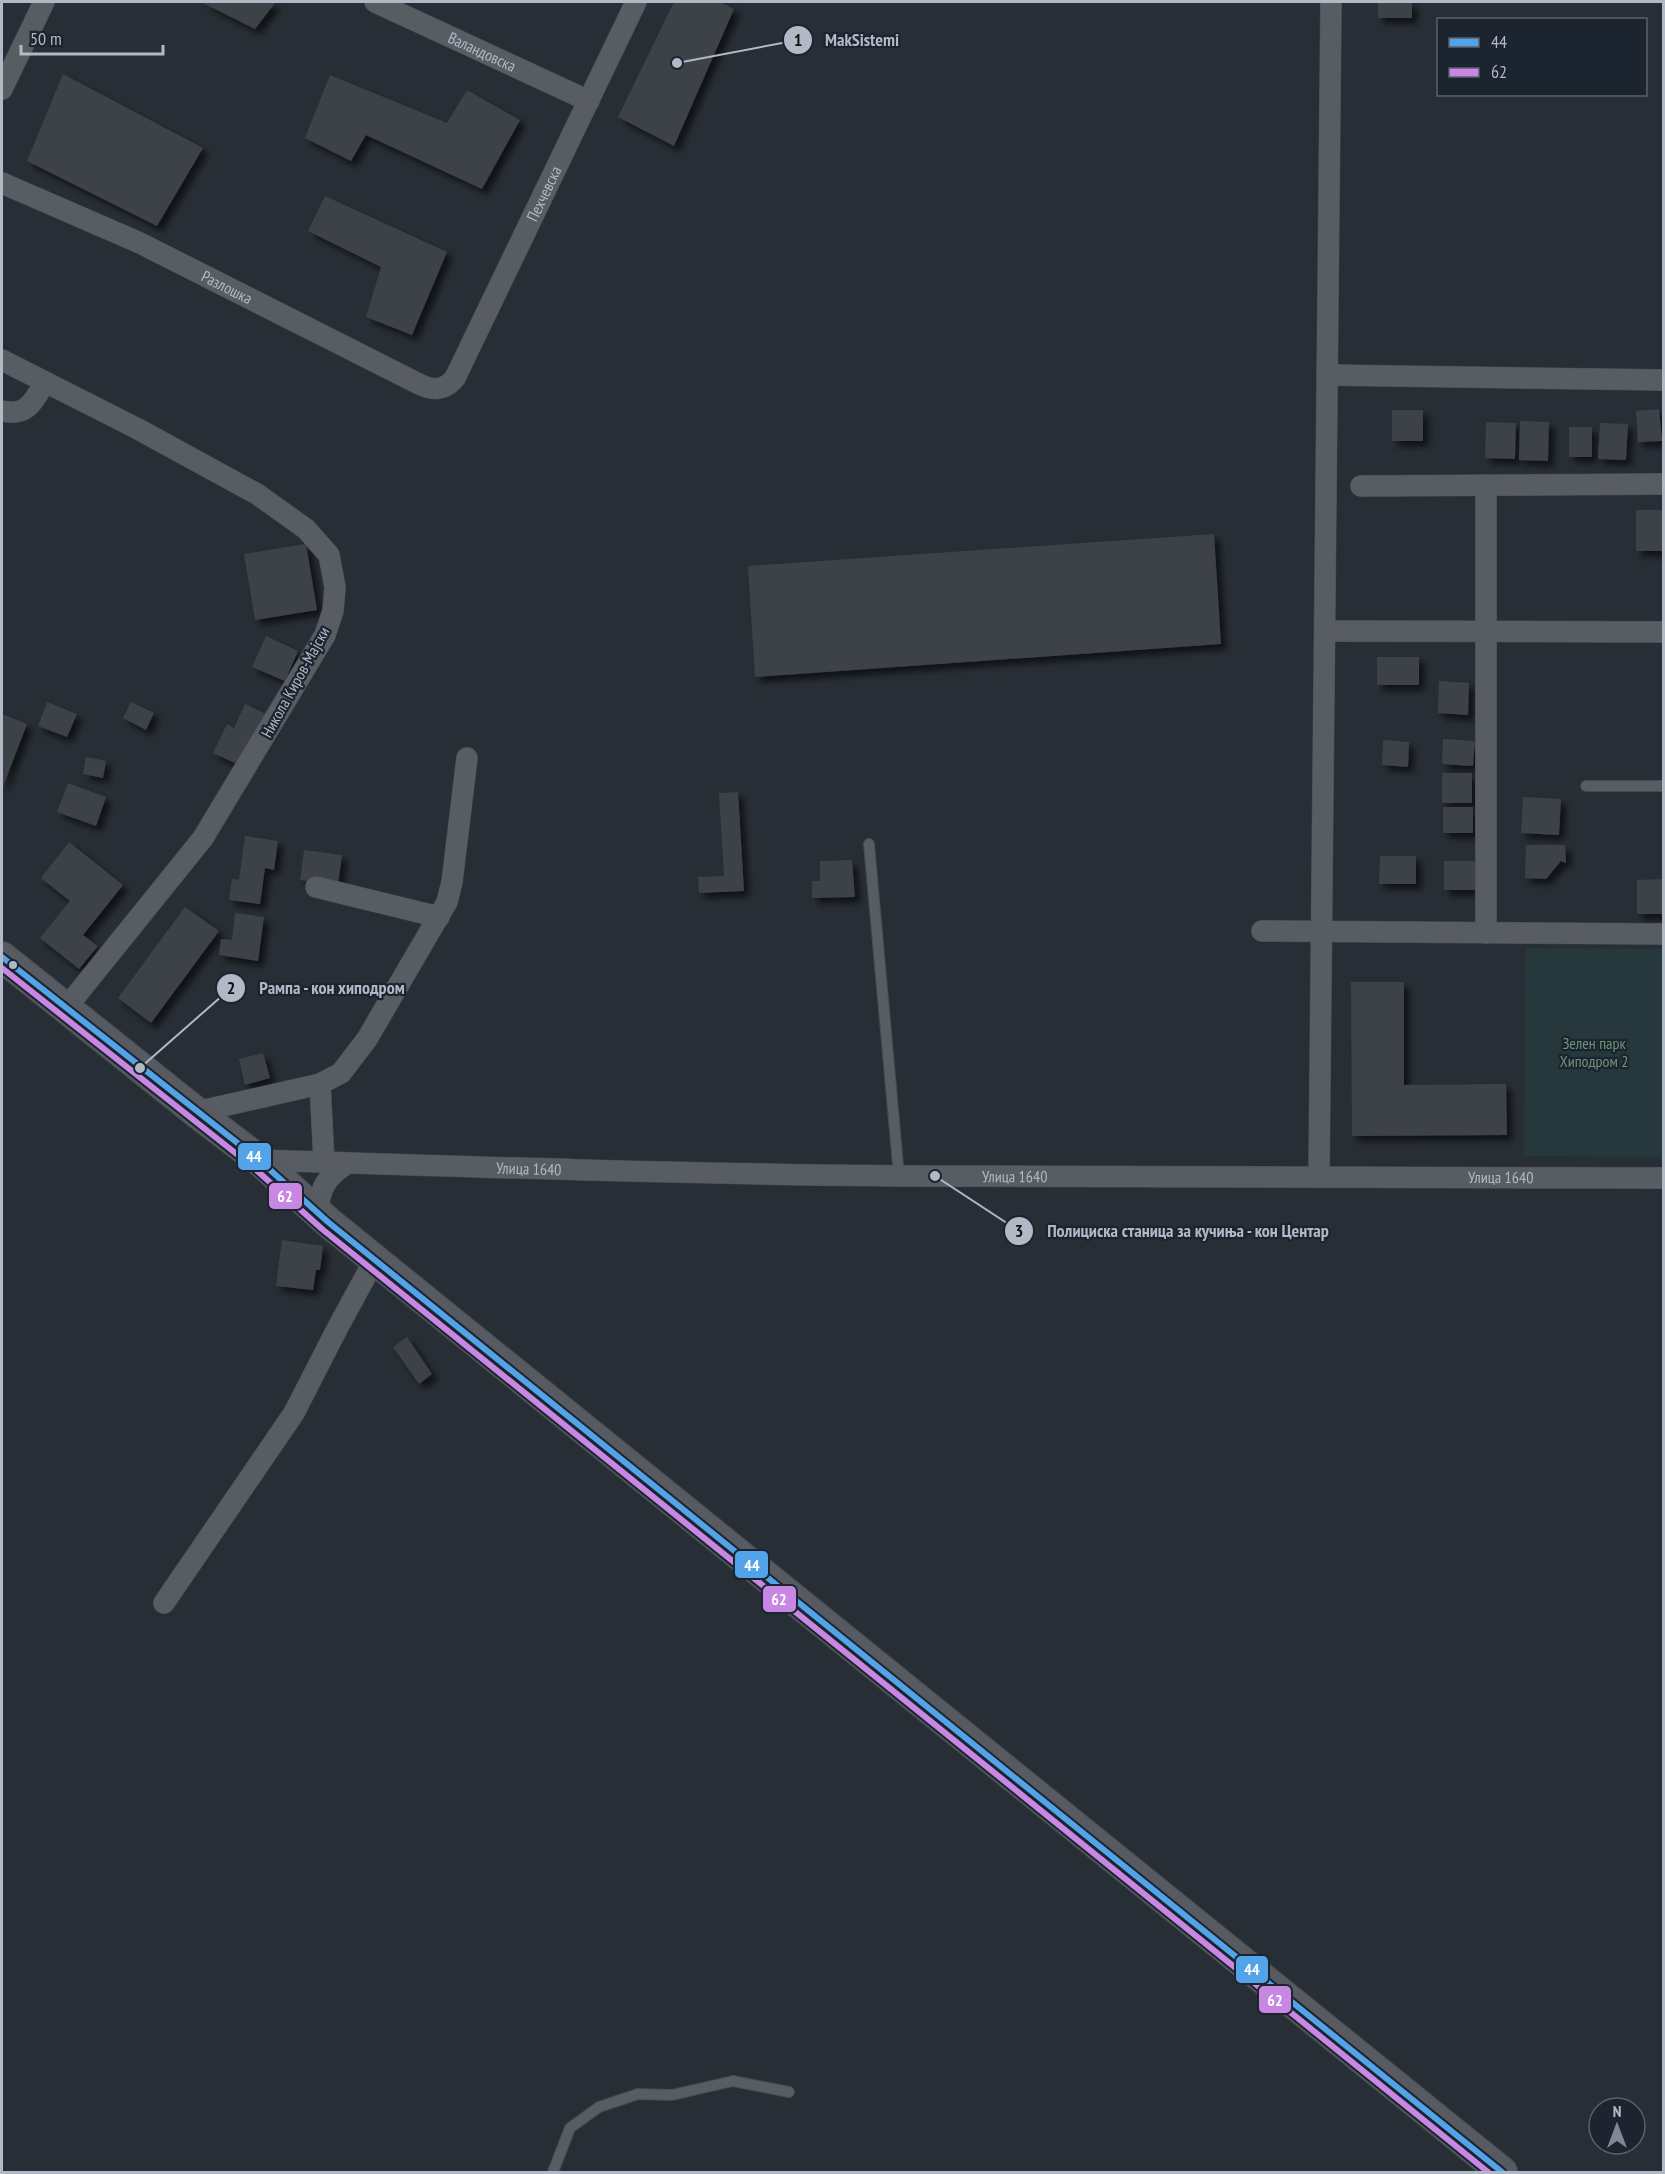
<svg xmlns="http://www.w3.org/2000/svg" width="1665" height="2174" font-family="'PT Sans Narrow',sans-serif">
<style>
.green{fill:#26383b}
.building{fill:#3d4249;filter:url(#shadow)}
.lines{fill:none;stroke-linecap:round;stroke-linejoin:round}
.lane-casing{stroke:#464a50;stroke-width:12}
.street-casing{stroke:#464a50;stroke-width:22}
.secondary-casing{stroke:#464a50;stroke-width:32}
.lane{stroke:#585c63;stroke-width:10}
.street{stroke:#585c63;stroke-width:21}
.secondary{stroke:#575b61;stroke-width:30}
.bus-1-casing{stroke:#1c242f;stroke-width:10}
.bus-2-casing{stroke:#1c242f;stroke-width:10}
.bus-1{stroke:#53a3e8;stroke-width:6}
.bus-2{stroke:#c787e3;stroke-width:6}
.bus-dot{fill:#b2b9c6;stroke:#1c242f;stroke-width:2}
.labels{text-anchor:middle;stroke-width:4.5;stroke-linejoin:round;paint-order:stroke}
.street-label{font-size:16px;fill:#b2b9c6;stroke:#1c242f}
.park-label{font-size:16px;fill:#6a9675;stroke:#1c242f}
.leader{fill:none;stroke:#b2b9c6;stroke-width:2}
.callout-dot{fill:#b2b9c6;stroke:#1c242f;stroke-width:2}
.mark-label{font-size:18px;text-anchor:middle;font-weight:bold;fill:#111}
.callout-label{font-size:18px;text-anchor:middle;font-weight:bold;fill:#b2b9c6;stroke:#1c242f;stroke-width:4.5;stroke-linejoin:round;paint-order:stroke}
.line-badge{stroke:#1c242f;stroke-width:2}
.badge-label{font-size:16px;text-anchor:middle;font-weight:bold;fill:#fff}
</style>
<defs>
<filter id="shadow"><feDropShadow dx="5.5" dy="5.5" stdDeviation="3" flood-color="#0009"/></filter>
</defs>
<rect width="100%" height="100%" fill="#282e35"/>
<!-- green -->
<path class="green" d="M1526,948L1663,949V1157L1524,1156Z"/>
<!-- building -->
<path class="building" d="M201,2H272L275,3L255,29Z
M674,2H720L734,9L674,146L618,117Z
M1378,2H1412V18H1378Z
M63,74L203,148L157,226L27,161Z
M330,75L447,123L467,90L520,120L482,189L366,135L351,161L305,138Z
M325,196L447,252L412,335L366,317L381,267L308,231Z
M1659,409L1662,441L1638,442L1636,411Z
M1392,410H1423V441H1392Z
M1520,421L1549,422L1548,461L1519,460Z
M1486,422L1516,423L1515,459L1485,458Z
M1600,423L1628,424L1626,460L1598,459Z
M1569,427H1592V457H1569Z
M1636,510H1664V551H1636Z
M1214,534L1221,644L755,677L748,566Z
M306,544L317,610L255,620L244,554Z
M266,636L298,651L285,681L252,667Z
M1377,657H1419V685H1377Z
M1439,681L1469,683L1468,715L1438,713Z
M47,702L77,714L67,737L38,726Z
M131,702L154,713L146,730L123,718Z
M245,704L272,717L261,741L252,736L239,765L213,753L227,724L234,728Z
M2,714L27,724L2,789Z
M1443,739L1475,741L1473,766L1442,764Z
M1383,740L1409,742L1408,767L1382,765Z
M86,757L106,761L103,778L83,774Z
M1442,773H1472V803H1442Z
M68,783L106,797L96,826L57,812Z
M738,792L744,891L699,893L698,877L724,876L719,793Z
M1523,797L1561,799L1559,835L1521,833Z
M1443,807H1473V833H1443Z
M245,836L278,841L274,870L265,868L260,904L229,900L232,879L239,880Z
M69,842L123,885L83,935L98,946L79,969L40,938L70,901L41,878Z
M1526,845H1565L1566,863L1561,861L1546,879L1525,878Z
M304,850L342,855L338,885L300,880Z
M1380,856H1416V884H1379Z
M852,860L855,897L812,898V881H820V861Z
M1444,861H1479V890H1444Z
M1664,879V914H1637V880Z
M185,907L219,931L151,1023L118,998Z
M235,913L264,917L258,961L219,955L221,939L232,940Z
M1351,982H1404V1085L1506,1084L1507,1135L1352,1136Z
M263,1053L270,1078L245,1085L239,1059Z
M282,1240L323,1246L320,1270H316L313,1290L276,1286Z
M407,1337L432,1374L419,1384L393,1347Z"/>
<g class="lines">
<!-- lane casing -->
<g class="lane-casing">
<path id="lane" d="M1586,786H1664
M869,844L899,1176
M553,2172L570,2128L599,2107L638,2094L672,2095L733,2081L789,2092"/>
</g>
<!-- street casing -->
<g class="street-casing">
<g id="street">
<path id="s1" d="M375,2L589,101"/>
<path d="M2,89L44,2"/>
<path id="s2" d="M2,183L140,243L419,384C433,391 444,391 455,378L636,2"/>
<path d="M2,360L138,429L257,494L306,529L329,555L335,587L333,611L325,635L203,838L66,1008"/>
<path d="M1327,375L1664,380"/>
<path d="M2,411C27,417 34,401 45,382"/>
<path d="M1486,485V933"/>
<path d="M1361,486L1664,484"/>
<path d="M1325,631L1664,632"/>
<path d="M316,887L439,917"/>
<path d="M1262,931L1664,934"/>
<path d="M320,1084L324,1162"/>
<path d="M196,1112L320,1084L341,1073L367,1039L447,902L452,882L467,758"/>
<path id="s3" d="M259,1160C473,1167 687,1174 901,1176C1155,1177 1409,1176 1664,1178"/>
<path d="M1319,1175L1331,2"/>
<path d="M317,1212C321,1186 326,1177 348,1163"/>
<path d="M164,1603L294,1413L337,1329L375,1259"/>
</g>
</g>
<!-- secondary casing -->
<g class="secondary-casing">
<path id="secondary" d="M2,957L196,1112L259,1160L328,1222L1502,2172"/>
</g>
<!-- lane -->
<use href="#lane" class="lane"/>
<!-- street -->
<use href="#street" class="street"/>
<!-- secondary -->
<use href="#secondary" class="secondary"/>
<!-- bus-1 casing -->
<g class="bus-1-casing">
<path id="bus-1" d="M2,957L259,1160L328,1222L1502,2172"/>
</g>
<!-- bus-2 casing -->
<g class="bus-2-casing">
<path id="bus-2" d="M2,968L253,1167L322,1229L1488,2172"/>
</g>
<!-- bus-1 -->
<use href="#bus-1" class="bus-1"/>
<!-- bus-2 -->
<use href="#bus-2" class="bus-2"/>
</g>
<!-- markers -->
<circle class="bus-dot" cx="13" cy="965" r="5"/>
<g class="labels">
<!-- street labels -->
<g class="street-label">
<text dy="6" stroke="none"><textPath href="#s1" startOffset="118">Валандовска</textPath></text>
<text dy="6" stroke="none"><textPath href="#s2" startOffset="708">Пехчевска</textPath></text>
<text dy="6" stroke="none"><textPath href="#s2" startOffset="248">Разлошка</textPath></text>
<text transform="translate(295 682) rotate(-61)" y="6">Никола Киров-Мајски</text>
<text dy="6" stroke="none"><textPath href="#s3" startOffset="270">Улица 1640</textPath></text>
<text dy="6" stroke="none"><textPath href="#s3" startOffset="756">Улица 1640</textPath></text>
<text dy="6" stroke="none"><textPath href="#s3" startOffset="1242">Улица 1640</textPath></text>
</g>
<!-- park labels -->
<g class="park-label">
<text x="1594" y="1049">Зелен парк<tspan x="1594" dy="18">Хиподром 2</tspan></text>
</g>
</g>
<!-- callouts -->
<path class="leader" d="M677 63L798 40M140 1068L231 988M935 1176L1019 1231"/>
<g class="callout-dot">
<circle cx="677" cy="63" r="6"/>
<circle cx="140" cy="1068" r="6"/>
<circle cx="935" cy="1176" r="6"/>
<circle cx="798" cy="40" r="15"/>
<circle cx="231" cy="988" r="15"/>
<circle cx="1019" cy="1231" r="15"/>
</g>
<g class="mark-label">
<text x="798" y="46">1</text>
<text x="231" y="994">2</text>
<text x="1019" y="1237">3</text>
</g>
<g class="callout-label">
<text x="862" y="46">MakSistemi</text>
<text x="332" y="994">Рампа - кон хиподром</text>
<text x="1188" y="1237">Полициска станица за кучиња - кон Центар</text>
</g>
<g class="line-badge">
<rect x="237" y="1142" width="35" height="29" rx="6" fill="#53a3e8"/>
<rect x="268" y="1182" width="35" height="28" rx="6" fill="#c787e3"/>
<rect x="734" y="1550" width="35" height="29" rx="6" fill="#53a3e8"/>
<rect x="762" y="1585" width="35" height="28" rx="6" fill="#c787e3"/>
<rect x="1235" y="1955" width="34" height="29" rx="6" fill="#53a3e8"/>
<rect x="1258" y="1985" width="34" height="29" rx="6" fill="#c787e3"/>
</g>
<g class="badge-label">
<text x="254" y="1162">44</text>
<text x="285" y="1202">62</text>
<text x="752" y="1571">44</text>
<text x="779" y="1605">62</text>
<text x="1252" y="1975">44</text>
<text x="1275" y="2006">62</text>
</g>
<!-- border -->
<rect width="1665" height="2174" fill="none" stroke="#b2b9c6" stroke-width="6"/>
<!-- legend -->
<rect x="1437" y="18" width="210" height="78" fill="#1c242f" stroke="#58606b" stroke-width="1.5"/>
<rect x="1449" y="38" width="30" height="9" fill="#53a3e8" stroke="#58606b" stroke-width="1.5"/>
<text x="1491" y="48" font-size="18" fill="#b2b9c6">44</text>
<rect x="1449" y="68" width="30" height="9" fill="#c787e3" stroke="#58606b" stroke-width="1.5"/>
<text x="1491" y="78" font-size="18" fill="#b2b9c6">62</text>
<!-- north arrow -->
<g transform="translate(1617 2126)"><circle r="28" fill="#1c242f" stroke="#58606b" stroke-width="1.5"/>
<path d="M0-4.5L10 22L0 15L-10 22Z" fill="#828893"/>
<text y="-9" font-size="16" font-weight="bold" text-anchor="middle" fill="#b2b9c6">N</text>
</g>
<!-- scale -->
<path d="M21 45v9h142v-9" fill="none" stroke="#b2b9c6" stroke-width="3"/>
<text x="30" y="45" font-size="18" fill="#b2b9c6" stroke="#1c242f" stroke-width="4.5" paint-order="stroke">50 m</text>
</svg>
